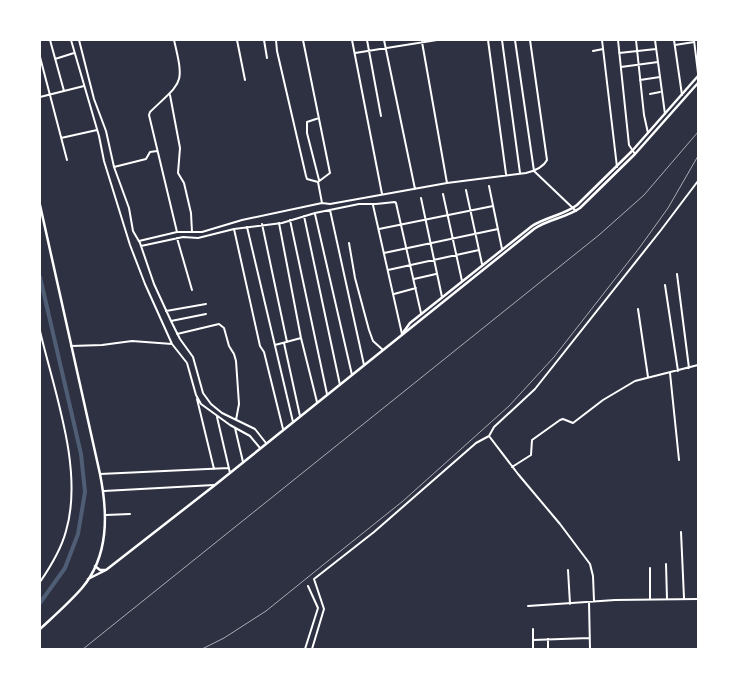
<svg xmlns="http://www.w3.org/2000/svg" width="738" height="689" font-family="Overpass,sans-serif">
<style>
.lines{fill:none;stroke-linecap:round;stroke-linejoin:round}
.canal{stroke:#4f5d75;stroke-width:4}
.minor{stroke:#fff;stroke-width:2}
.secondary{stroke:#fff;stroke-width:2.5}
.rail{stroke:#abadb3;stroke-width:1}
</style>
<rect width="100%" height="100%" fill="#2d3142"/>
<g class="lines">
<!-- canal -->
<path class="canal" d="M40,277L81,454L85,492L78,534L65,568L40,603"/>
<!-- minor -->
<path class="minor" d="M50,40L64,91
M71,40L99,136L104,161L130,245L145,284L172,344L187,363L196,395L201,404L230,425L250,436L260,448
M79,40L94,99L106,131L114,167L129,208L133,231L140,243L154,284L171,321L180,339L193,357L203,393L211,404L222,413L255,429L266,443
M174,40C185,86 182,81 150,112L149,115L177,232
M237,40L245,80
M264,40L267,58
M276,40L277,51L306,176L307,179L318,182
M303,40L330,173L318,182L322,203
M352,40L382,194
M367,40L381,116
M384,40L415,189
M488,40L506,174
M502,40L520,173
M515,40L534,171L576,211
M602,40L617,167
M618,40L629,145L635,154
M636,40L644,115L648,133
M655,40L665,114
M674,40L682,95
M694,40L698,73
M422,42L447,183
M675,45L694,42
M593,51L603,49
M355,53L437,40
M619,53L656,49
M40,57L67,160
M55,59L74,53
M621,67L658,62
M640,80L660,77
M650,94L660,92
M170,95L180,148L178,173L184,183L191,213L192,232
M40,97L84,86
M61,138L97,130
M114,167L146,159L150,152L157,151
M319,180L307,133V122L319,118
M489,186L502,249
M466,190L482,264
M443,194L462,281
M421,198L442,297
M373,205L402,334
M330,210L364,365
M315,214L352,375
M304,216L340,385
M290,220L327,394
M279,223L301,338L317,402
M262,224L287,342
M247,227L293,422
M234,229L260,346L264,352L283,429
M379,229L493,206
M177,238L192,290
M139,241L177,232H202L242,220L322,203L330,204L447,183L526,173C534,171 543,168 547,160L530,40
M349,243L355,278L369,330L373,341L383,350
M141,246L183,237L198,238L234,229L282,223L315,213L359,204H376L395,202L396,203L421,313
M384,253L498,229
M388,270L479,250
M677,274L689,368
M414,279L436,274
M665,285L678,371
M394,294L416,288
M638,309L648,377
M166,311L206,304
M171,321L206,314
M40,331C54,391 84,470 66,531C61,550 51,566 40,582
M177,334L219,324L224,328L229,346L234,354L236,361L239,404L236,420
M284,343L300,416
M275,345L301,338
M71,346L102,345L132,341L172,344
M670,373L679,460
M197,399L214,469
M217,417L230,473
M235,428L243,462
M489,436L518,474L560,524L590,564L593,576L594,601
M512,467L531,455L532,440L560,420L563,419L573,423L603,400L635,381L698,365
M100,474L229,468
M104,491L214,485
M106,515L130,514
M681,532L684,598
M666,564L667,599
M650,568V599
M568,570L570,604
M589,602L590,649
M528,606L615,600L698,599
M533,629V649
M548,639V649
M533,640L590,638
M305,649L318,608L308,586
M312,649L324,609L314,579L374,532L476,443L489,436L494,427L535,389L661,230L698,181"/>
<!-- secondary -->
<path class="secondary" d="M40,205L100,474C108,514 109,556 82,588C69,603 54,616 40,629
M402,334L410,323L532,226C546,217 564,215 577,205L632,151L698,76
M95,566L100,570H105
M88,579L106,570L215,485L534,229C548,219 566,218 580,208L635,154L698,83"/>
<!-- rail -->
<path class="rail" d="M83,649L599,235L644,195L698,132
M202,649L224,638L266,611L323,565L403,501L509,406L554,357L640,247L668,208L698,156"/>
</g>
<!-- border -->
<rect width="738" height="689" fill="none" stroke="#ffffff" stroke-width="82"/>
</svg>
